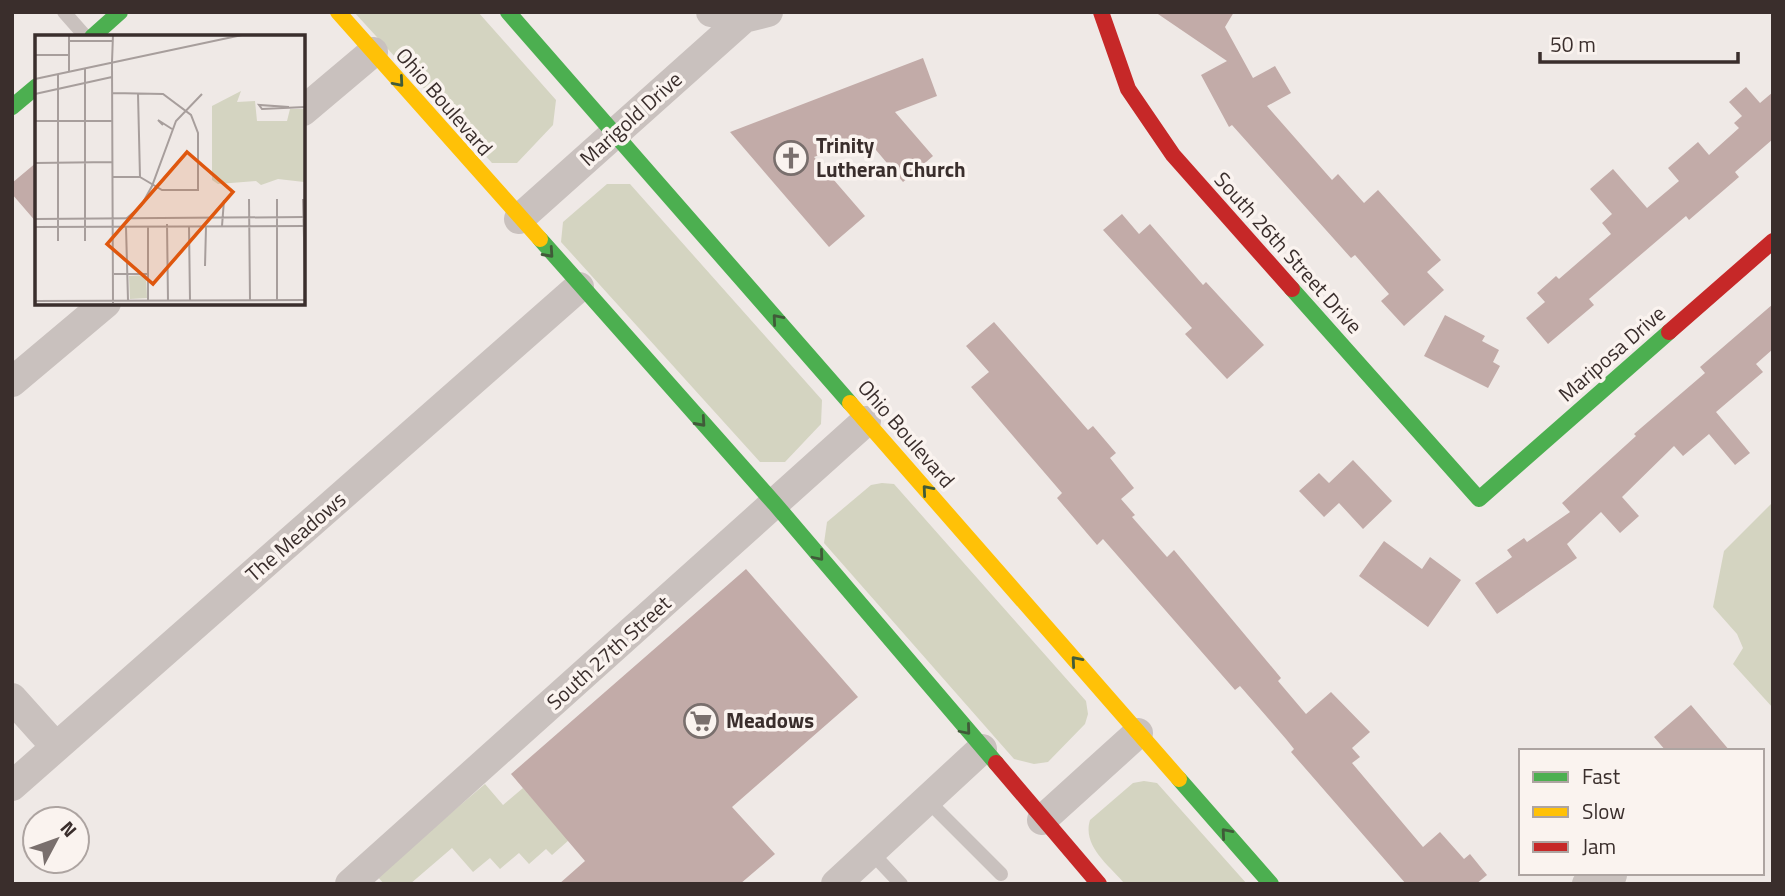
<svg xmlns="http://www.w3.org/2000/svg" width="1785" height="896" font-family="'Titillium Web',sans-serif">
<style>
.green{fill:#d4d4c1}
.building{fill:#c2aba8}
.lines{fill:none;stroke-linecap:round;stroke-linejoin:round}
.lane{stroke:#c9c1be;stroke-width:14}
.street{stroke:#c9c1be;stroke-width:30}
.fast{stroke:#4caf50;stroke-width:16}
.slow{stroke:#ffc107;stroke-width:16}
.jam{stroke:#c62828;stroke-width:16}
.oneway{stroke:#405b39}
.labels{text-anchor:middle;stroke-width:7;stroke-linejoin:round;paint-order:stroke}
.street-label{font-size:21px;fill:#3a2e2c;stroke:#faf3ef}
.poi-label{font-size:21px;font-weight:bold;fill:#3a2e2c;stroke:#faf3ef;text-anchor:start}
.inset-road{fill:none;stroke:#a79e9c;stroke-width:2}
.view{fill:#df570e;fill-opacity:0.15;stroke:#df570e;stroke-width:3.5}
.inset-edge{fill:none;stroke:#3a2e2c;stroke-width:3.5}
</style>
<rect width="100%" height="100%" fill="#efe9e6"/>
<!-- green -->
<path class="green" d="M354,12H478L556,100L553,125L517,163H492Z
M607,184H630L822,400L821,424L785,462H760L561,242L563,222Z
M882,483L894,484L1086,701L1088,714L1085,724L1048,762L1034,764L1014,759L824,543L827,522L871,485Z
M1773,502V708L1733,664L1743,648L1737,634L1713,607L1724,551Z
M1144,781L1157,783L1247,884H1125C1109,865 1082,846 1090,820L1133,783Z
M485,784L503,805L523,788L569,840L552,855L546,849L529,864L519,853L500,869L490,858L473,872L452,848L410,884H384L377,876Z"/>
<!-- building -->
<path class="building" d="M1155,12H1234L1225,27L1253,78L1275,66L1291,93L1267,106L1332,180L1338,174L1364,203L1378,190L1441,260L1427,272L1444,290L1404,326L1381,301L1389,294L1355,255L1351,258L1232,125L1229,127L1201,75L1227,61Z
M923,58L937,96L895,112L933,156L903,182L865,137L814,157L865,216L829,247L730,132Z
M1746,87L1760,103L1773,92V139L1735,172L1739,177L1689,220L1686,216L1589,299L1594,305L1548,344L1526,318L1545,302L1537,293L1556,276L1559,279L1611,234L1602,223L1612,214L1590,189L1613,169L1647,208L1679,181L1668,168L1698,142L1709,155L1739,128L1734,123L1742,116L1729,102Z
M37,162V223L12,194V183Z
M1122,214L1139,234L1150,224L1203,285L1206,282L1264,345L1227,379L1185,334L1192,328L1103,230Z
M1773,304V349L1756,364L1763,372L1716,412L1750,453L1735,465L1709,434L1683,456L1674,446L1622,497L1639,516L1620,533L1601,512L1567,544L1577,558L1497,614L1475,583L1512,557L1507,550L1524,538L1527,542L1570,512L1562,503L1636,436L1634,434L1705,373L1700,367Z
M1445,315L1485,336L1482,341L1499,350L1493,362L1500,366L1488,388L1424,356Z
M994,322L1088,430L1093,426L1116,453L1110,458L1134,488L1121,499L1135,515L1132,517L1167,557L1174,550L1281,678L1278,681L1306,714L1331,692L1370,732L1352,748L1360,757L1352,763L1423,847L1440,832L1464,859L1470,854L1487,875L1476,884H1406L1291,752L1294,749L1286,739L1240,686L1235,690L1103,539L1097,545L1057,498L1062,493L971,387L989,372L966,346Z
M1353,460L1392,501L1363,529L1339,503L1324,517L1299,491L1319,473L1329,483Z
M1384,541L1422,569L1430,557L1461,580L1428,627L1359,576Z
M746,569L858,697L732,807L775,854L740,884H559L585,861L511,774Z
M1691,705L1730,751H1666L1654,737Z"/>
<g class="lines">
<!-- lane -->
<path class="lane" d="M64,12L86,37
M927,800L1001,874
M871,852L901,884"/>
<!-- street -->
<path class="street" d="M711,12L744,18L768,12
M303,111L373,52
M519,219L744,18
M12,382L106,303
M12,698L56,747
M12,786L579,287
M1042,820L1138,733
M350,884L866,421
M836,884L982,749
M1587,884L1612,875"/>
<!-- fast -->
<path class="fast" d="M508,12L850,403
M92,37L120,12
M12,107L37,86
M540,239L775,504L996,763
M1292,289L1479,499L1669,332
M1179,779L1271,884"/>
<!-- slow -->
<path class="slow" d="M338,12L540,239
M850,403L1179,779"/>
<!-- jam -->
<path class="jam" d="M1101,12L1128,89L1173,155L1292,289
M1669,332L1773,241
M996,763L1099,884"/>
</g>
<!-- one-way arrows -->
<defs><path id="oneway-chevron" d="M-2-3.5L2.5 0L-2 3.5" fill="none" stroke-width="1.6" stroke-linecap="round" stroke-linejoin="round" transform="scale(1.75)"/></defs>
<g class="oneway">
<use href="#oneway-chevron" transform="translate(399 82) rotate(49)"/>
<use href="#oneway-chevron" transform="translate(549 253) rotate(48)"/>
<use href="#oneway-chevron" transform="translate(777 319) rotate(-131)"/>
<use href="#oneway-chevron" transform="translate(701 422) rotate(48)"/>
<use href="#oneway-chevron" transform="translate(927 490) rotate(-131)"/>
<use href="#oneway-chevron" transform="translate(819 556) rotate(50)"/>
<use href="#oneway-chevron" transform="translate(1076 661) rotate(-131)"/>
<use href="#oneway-chevron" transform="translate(966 730) rotate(50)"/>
<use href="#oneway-chevron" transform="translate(1226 833) rotate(-131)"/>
</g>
<!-- icons -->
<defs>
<g id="church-ring" transform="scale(1.75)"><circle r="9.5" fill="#faf3ef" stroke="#796f6d" stroke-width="1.5"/><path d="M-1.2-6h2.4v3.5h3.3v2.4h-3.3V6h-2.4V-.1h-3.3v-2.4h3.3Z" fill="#796f6d"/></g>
<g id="supermarket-ring" transform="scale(1.75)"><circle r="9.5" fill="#faf3ef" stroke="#796f6d" stroke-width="1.5"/><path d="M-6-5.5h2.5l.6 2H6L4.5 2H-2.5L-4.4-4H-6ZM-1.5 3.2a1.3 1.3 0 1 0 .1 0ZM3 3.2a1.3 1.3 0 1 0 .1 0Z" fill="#796f6d"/></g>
</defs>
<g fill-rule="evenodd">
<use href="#church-ring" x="791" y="158"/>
<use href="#supermarket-ring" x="701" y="721"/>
</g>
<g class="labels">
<!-- street labels -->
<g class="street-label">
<text transform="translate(444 102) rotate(49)" y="7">Ohio Boulevard</text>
<text transform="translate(631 119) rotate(-42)" y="7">Marigold Drive</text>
<text transform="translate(1288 253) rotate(48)" y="7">South 26th Street Drive</text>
<text transform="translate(1612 354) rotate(-41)" y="7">Mariposa Drive</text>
<text transform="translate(906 434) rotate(49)" y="7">Ohio Boulevard</text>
<text transform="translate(296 537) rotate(-41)" y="7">The Meadows</text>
<text transform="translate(609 653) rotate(-42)" y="7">South 27th Street</text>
</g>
<!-- poi labels -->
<g class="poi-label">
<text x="816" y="153">Trinity<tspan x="816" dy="24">Lutheran Church</tspan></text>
<text x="726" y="728">Meadows</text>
</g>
</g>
<!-- overview -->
<g transform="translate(35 35)">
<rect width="270" height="270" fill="#efe9e6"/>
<path d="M206,56L202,67L220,66L222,86H252L255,74H269V147L243,144L226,150L221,146L183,149L177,145V71ZM111,240L112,263L95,264L94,241Z" fill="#d4d4c1"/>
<path class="inset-road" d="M34,0V36M34,6H78M0,20H34M77,27L78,0M77,28L78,268M50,34V206M23,40V206M0,44L207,0M77,58L128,59L156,80L163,98V155H127L105,142L103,59M0,59L77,42M254,72L224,70L227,74L270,72M0,86H77M128,90L123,85L137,94M0,128L78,127M78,142H105M214,164L215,265M242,164V265M268,164L270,241M92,183L106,171L117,151L141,86L167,59M0,184L270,182M132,189L133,265M187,191L189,165M0,192L270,191M91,192L93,265M113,192V266M154,192L155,265M170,231L171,192M79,239H113M0,266L270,265"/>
<path class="view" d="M152,117L198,157L118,249L72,209Z"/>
<rect width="270" height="270" class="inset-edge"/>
</g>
<!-- border -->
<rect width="1785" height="896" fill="none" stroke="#3a2e2c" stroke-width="28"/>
<!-- legend -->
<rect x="1519" y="749" width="245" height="126" fill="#faf3ef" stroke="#ada4a1" stroke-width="2"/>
<rect x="1533" y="772" width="35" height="10" fill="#4caf50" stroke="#ada4a1" stroke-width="2"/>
<text x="1582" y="784" font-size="21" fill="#3a2e2c">Fast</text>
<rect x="1533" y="807" width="35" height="10" fill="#ffc107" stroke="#ada4a1" stroke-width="2"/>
<text x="1582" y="819" font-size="21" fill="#3a2e2c">Slow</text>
<rect x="1533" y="842" width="35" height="10" fill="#c62828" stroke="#ada4a1" stroke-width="2"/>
<text x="1582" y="854" font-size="21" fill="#3a2e2c">Jam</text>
<!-- north arrow -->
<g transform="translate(56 840) rotate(49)"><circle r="33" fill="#faf3ef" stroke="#ada4a1" stroke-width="2"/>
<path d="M0-5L12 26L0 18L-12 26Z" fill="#796f6d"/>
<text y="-10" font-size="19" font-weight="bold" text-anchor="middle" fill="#3a2e2c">N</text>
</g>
<!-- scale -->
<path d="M1540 52v10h198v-10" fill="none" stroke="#3a2e2c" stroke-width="3.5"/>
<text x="1550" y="52" font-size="21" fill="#3a2e2c" stroke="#faf3ef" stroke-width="5" paint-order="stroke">50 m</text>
</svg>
